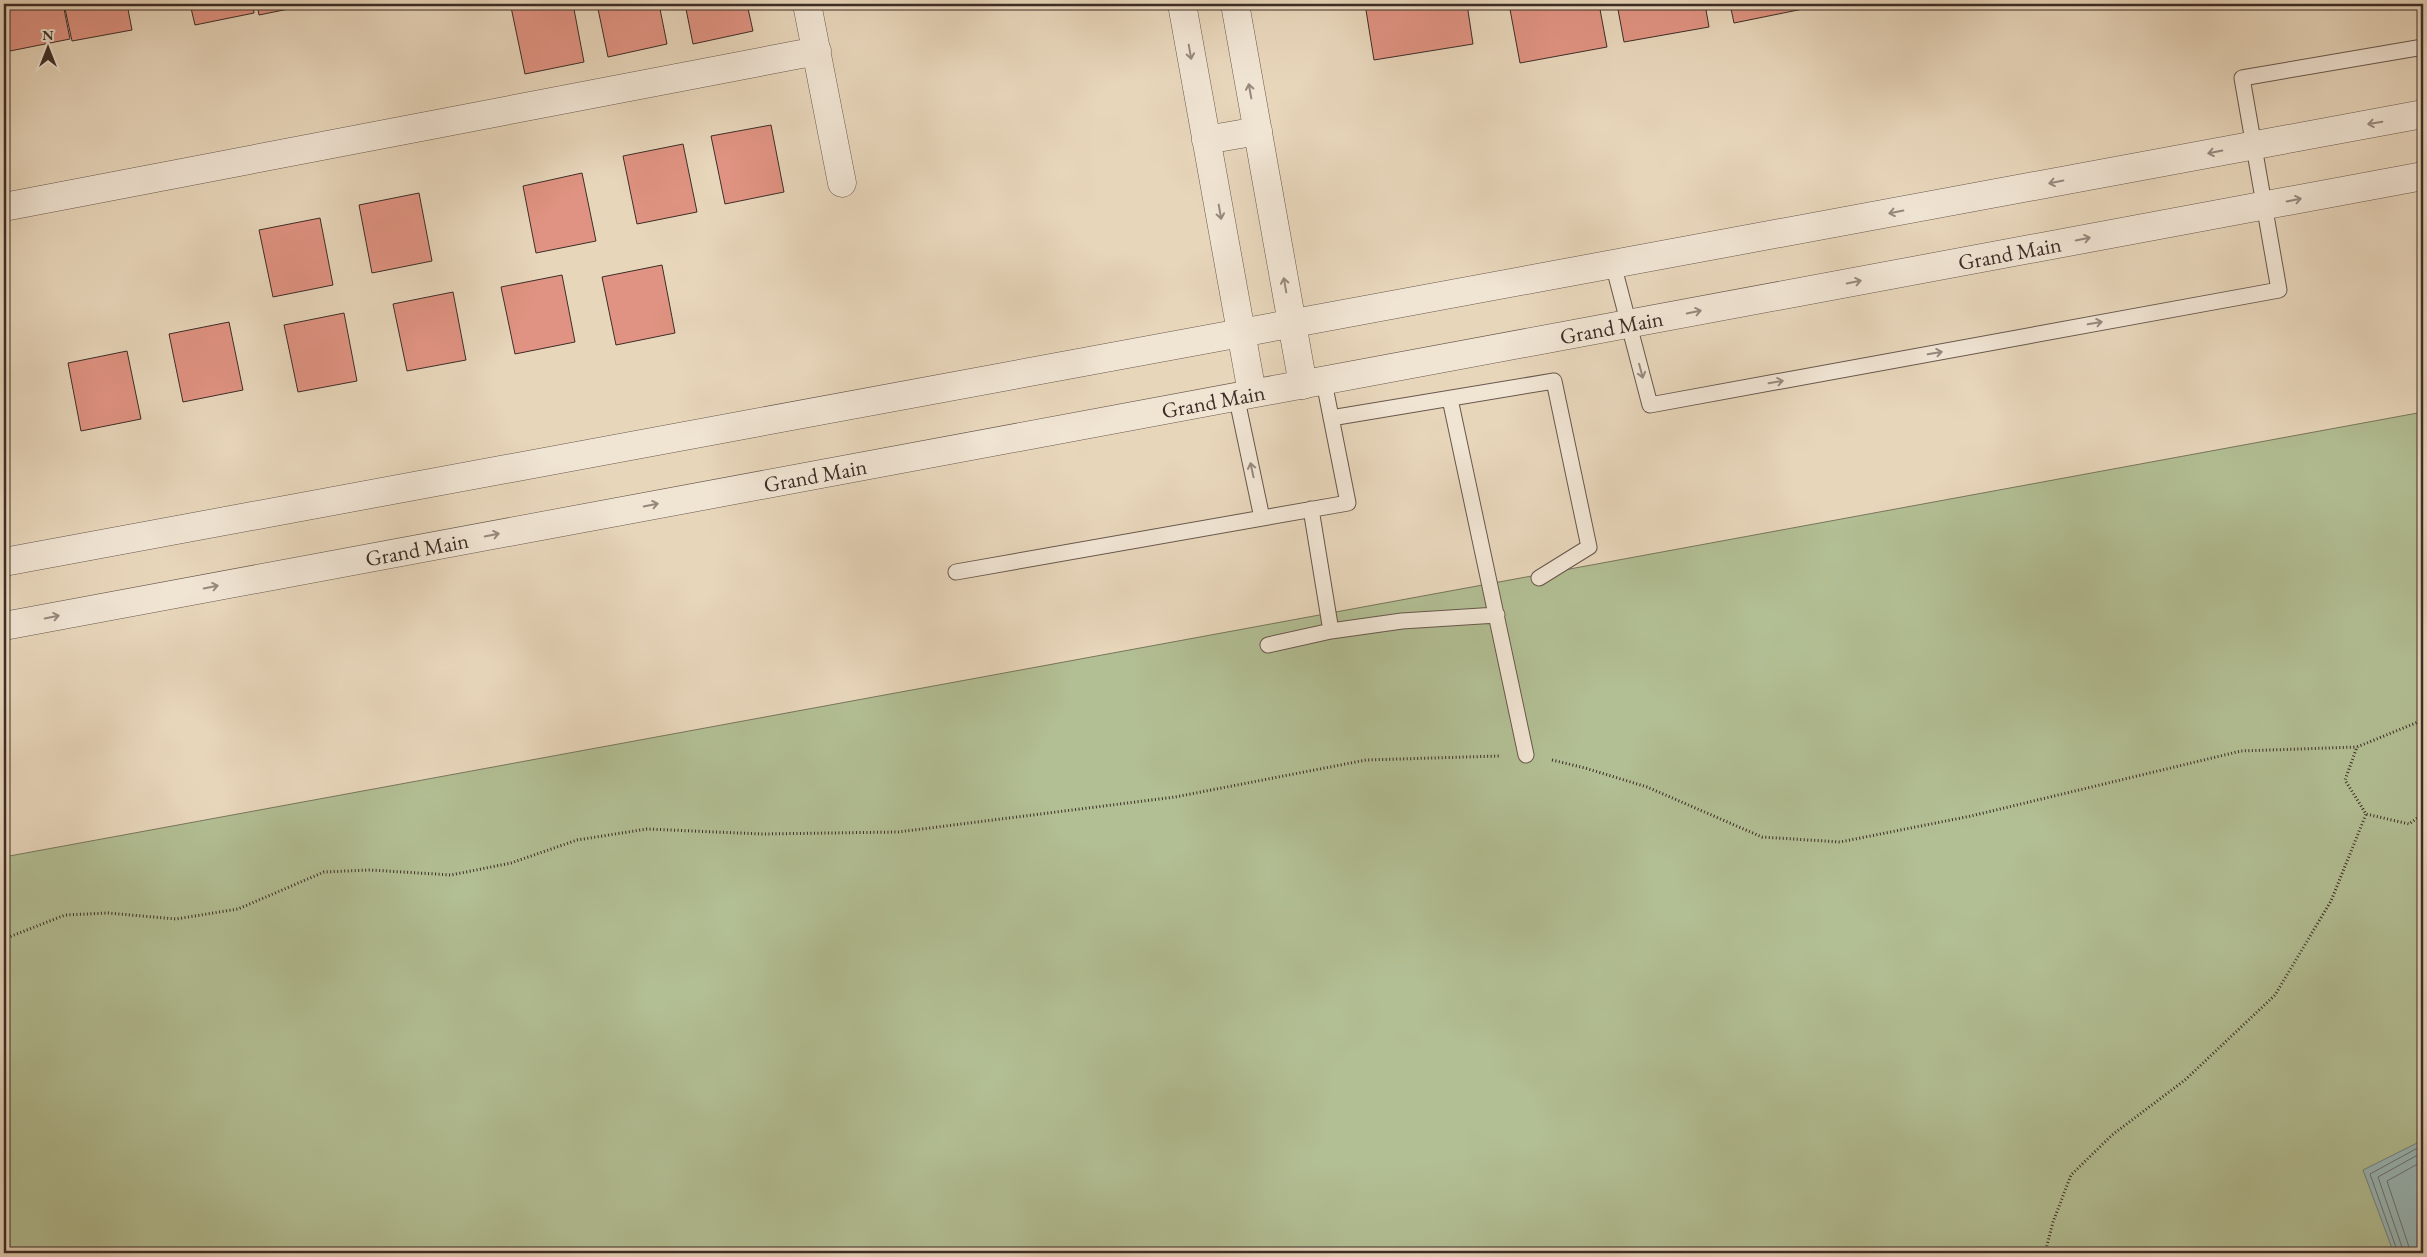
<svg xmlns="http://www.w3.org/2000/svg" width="2427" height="1257" font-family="'EB Garamond',serif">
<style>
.green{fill:#b2be93;stroke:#77765d}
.water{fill:#98b7b7;stroke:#73807d}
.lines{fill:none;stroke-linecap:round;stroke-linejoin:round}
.shore{stroke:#6a726f;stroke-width:1}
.building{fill:#e09382;stroke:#3c2d27}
.service-casing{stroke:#67574c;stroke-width:17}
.minor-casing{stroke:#67574c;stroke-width:29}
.tertiary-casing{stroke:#67574c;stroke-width:29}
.path{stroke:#3c2d27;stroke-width:3;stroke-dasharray:1 2.5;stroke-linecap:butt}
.service{stroke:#f0e4d3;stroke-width:15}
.minor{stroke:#f0e4d3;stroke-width:28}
.tertiary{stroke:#f0e4d3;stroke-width:28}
.oneway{stroke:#96887d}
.labels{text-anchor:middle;stroke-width:4.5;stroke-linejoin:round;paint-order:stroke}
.street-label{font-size:22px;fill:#3c2d27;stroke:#f0e4d3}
</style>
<rect width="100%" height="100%" fill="#e8d6bb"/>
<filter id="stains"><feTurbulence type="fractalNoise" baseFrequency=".004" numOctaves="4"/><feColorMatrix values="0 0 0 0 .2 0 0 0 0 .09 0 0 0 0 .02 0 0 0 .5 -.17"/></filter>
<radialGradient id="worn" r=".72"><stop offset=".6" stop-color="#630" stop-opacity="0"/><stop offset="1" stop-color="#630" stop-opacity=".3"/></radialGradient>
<!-- green -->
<path class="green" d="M2423,412V1253H4V857Z"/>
<!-- water -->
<path class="water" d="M2423,1140V1253L2393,1251L2363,1170Z"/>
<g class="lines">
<!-- shore -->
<path class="shore" d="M2398,1253L2370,1174L2423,1145
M2404,1253L2378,1177L2423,1152
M2411,1253L2387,1181L2423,1161"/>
</g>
<!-- building -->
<path class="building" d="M4,4H63L70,39L10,51L4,21Z
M64,4H127L132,30L72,41Z
M190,4H253L254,13L195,25Z
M257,4H313L259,15Z
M526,4H573L584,62L525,74L511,7Z
M597,4H659L667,44L608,57Z
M685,4H747L753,31L693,44Z
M1365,4H1467L1473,44L1374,60Z
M1509,4H1599L1607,47L1520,63Z
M1617,4H1705L1709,27L1624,42Z
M1730,4H1813V7L1734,23Z
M771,125L784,192L725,204L711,136Z
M683,144L697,212L637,224L623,156Z
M582,173L596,241L536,253L523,186Z
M419,193L432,261L372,273L359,205Z
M320,218L333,285L273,297L259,230Z
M662,265L675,333L616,345L602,277Z
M562,275L575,342L515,354L501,287Z
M453,292L466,360L407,371L393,304Z
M344,313L357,381L298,392L284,325Z
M229,322L243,390L183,402L169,334Z
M127,351L141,419L81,431L68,363Z"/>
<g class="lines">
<!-- service casing -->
<g class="service-casing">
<path id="service" d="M1613,264L1650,405L2279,290L2242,78L2423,47
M1236,395L1262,518
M1450,399L1526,755
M1331,418L1554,381L1589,547L1539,578
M1311,509L1331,631
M956,572L1348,503L1324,382
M1268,645L1331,631L1402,621L1497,615"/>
</g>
<!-- minor casing -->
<g class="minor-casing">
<path id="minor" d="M807,4L842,183
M1182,4L1252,393
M1235,4L1303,385
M1206,140L1258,131
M4,207L817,51"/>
</g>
<!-- tertiary casing -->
<g class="tertiary-casing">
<g id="tertiary">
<path d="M4,562L2423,114"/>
<path id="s1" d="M4,626L2423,176"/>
</g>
</g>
<!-- path -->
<path class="path" d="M2423,720L2357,747L2345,780L2366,814L2409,824L2423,814
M1552,760L1585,768L1647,787L1762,837L1840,842L1971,816L2241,751L2357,747
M4,939L65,915L108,913L176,919L238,909L324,872L370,870L451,875L511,863L577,840L647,829L762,834L898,832L1175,797L1366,760L1499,756
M2045,1253L2053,1222L2071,1175L2112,1135L2185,1080L2275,995L2331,901L2366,814"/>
<!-- service -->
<use href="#service" class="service"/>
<!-- minor -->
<use href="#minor" class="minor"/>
<!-- tertiary -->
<use href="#tertiary" class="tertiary"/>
</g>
<!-- one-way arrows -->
<defs><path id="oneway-shaft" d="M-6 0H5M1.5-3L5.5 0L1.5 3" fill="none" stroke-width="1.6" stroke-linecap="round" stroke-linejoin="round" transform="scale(1.25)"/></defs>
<g class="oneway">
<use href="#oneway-shaft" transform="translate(1190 52) rotate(80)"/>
<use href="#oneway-shaft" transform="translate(1250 91) rotate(-100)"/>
<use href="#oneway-shaft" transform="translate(2375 123) rotate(170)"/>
<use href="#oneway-shaft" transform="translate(2215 152) rotate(169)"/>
<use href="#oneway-shaft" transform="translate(2056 182) rotate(169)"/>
<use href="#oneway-shaft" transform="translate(2294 200) rotate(-11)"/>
<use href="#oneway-shaft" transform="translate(1220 212) rotate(80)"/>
<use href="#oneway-shaft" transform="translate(1896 212) rotate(169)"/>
<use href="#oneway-shaft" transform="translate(2083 239) rotate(-11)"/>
<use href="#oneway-shaft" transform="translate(1854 282) rotate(-11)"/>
<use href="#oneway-shaft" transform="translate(1285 285) rotate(-100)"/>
<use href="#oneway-shaft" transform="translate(1694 312) rotate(-11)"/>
<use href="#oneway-shaft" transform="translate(2095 323) rotate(-10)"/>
<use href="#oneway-shaft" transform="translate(1935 353) rotate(-10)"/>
<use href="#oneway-shaft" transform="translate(1641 371) rotate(75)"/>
<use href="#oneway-shaft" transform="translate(1776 382) rotate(-10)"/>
<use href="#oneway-shaft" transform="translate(1252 470) rotate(-102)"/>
<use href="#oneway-shaft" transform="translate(651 505) rotate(-11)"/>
<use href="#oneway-shaft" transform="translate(492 535) rotate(-11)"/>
<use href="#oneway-shaft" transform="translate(211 587) rotate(-11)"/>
<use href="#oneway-shaft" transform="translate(52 617) rotate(-11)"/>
</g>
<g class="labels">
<!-- street labels -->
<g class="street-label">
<text dy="8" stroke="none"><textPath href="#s1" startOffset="2040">Grand Main</textPath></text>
<text dy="8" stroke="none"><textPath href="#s1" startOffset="1635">Grand Main</textPath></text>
<text dy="8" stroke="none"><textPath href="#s1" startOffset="1230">Grand Main</textPath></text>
<text dy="8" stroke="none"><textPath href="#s1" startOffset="825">Grand Main</textPath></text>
<text dy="8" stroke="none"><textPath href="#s1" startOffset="420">Grand Main</textPath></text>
</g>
</g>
<!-- margin -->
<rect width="2427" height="1257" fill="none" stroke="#e8d6bb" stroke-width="20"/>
<rect x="5" y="5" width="2417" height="1247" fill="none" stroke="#3c2d27" stroke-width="2.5"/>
<rect x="10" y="10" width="2407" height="1237" fill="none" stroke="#3c2d27"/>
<!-- north arrow -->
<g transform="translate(48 48)" stroke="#f0e4d3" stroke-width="4" paint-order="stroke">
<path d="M0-4L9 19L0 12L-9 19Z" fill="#3c2d27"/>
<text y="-8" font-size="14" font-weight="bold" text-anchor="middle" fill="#3c2d27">N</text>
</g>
<rect width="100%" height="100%" filter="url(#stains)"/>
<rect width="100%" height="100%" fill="url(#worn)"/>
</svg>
